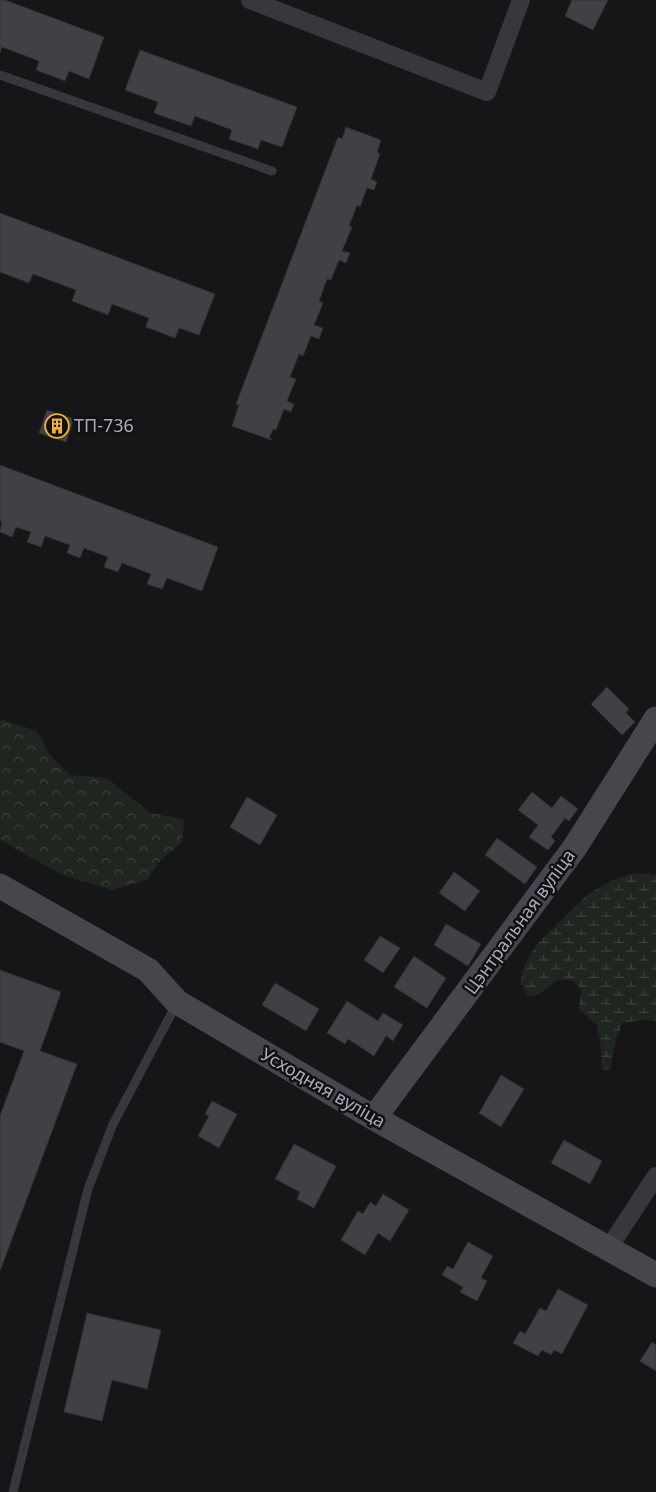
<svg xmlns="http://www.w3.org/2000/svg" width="656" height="1492" font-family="'Noto Sans',sans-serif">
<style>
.forest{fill:url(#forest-crowns)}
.wetland{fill:url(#wetland-marsh)}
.building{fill:#404145;stroke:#303034}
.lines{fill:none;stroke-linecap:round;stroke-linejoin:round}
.lane{stroke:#37383d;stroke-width:9}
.street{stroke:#37383d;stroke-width:18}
.secondary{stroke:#45474d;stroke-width:25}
.labels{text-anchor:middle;stroke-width:5;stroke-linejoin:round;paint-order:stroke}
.poi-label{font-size:18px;fill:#a8adb8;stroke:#111113;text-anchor:start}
.street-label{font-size:18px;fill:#a8adb8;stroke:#111113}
</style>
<defs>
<pattern id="forest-crowns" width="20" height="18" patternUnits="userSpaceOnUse" patternTransform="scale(1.25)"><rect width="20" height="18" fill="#1e261f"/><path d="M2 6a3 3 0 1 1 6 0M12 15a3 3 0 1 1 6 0" fill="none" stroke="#3c433d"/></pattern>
<pattern id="wetland-marsh" width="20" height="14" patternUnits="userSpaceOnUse" patternTransform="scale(1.25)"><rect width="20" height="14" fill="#1e261f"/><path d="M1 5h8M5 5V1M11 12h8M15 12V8" fill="none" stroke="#3c433d"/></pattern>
</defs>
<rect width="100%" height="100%" fill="#161618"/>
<!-- forest -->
<path class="forest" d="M3,720L37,731L49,754L70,775L107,778L150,813L184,819L182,842L160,861L147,880L112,890L62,875L0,840V721Z"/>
<!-- wetland -->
<path class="wetland" d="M635,873L656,875V1021L644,1020L622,1023L615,1043L610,1070H602L601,1048L597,1025L579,1009L581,989L572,980H558L536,996L529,997L520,982L524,967L536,945L588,894L615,879Z"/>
<!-- building -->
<path class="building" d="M0,0H5L104,37L89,79L69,71L65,81L36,70L39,61L2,47L0,53Z
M572,0H608L593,30L565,16Z
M140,50L297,107L282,147L261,140L258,149L229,139L232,130L195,116L191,126L154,113L158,102L125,90Z
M346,127L381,140L377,152L380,154L371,179L377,182L374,190L367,188L360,207L357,205L349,226L352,227L342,251L350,253L346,263L339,260L331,280L327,279L319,301L323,303L314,325L323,328L319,339L311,336L303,356L299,354L290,377L296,379L287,401L294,404L291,412L284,409L276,430L273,429L269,438L272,439L271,440L232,426L239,405L236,404L338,137L342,139Z
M0,213L215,294L199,335L179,328L175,338L146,327L149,318L112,304L108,315L72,301L76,290L33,274L29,283L0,272Z
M47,410L74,419L66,442L39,433Z
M0,465L218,547L202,591L167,578L162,589L147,584L151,574L122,563L118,572L104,567L108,557L84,548L80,558L67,553L70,545L45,536L41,547L27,542L31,532L16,527L12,537L0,532L2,521H0Z
M607,687L629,709L626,713L635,722L622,735L591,704Z
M532,792L552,808L561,796L578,809L569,821L565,818L551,837L555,841L548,850L529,837L538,825L518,810Z
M247,797L277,815L260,845L230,827Z
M497,838L537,867L525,884L485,855Z
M454,872L480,891L465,911L439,893Z
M446,924L481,944L468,966L434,945Z
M380,936L400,948L383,973L364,960Z
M414,956L446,978L427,1008L394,987Z
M0,970L61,992L40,1051L77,1064L0,1271V1116L24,1051L0,1042Z
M275,983L319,1009L306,1031L262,1005Z
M347,1001L378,1021L383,1013L403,1025L393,1041L386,1036L374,1056L348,1039L345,1044L327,1033Z
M501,1075L524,1089L501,1127L479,1113Z
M212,1101L237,1114L219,1148L198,1136L209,1116L205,1114Z
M564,1140L602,1161L590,1184L551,1163Z
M294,1144L336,1166L314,1208L297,1199L300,1192L275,1179Z
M383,1194L409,1210L390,1241L378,1233L365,1255L341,1240L358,1211L363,1214L370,1202L376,1206Z
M468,1242L493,1256L481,1278L487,1281L477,1301L460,1292L463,1287L442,1275L447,1266L453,1269Z
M558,1289L588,1305L562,1354L554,1350L551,1355L542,1350L538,1356L513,1343L520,1331L525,1334L540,1308L546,1311Z
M87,1313L161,1330L147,1389L112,1380L102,1421L64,1412Z
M652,1342L656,1345V1371L640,1361Z"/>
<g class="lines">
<!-- lane -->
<path class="lane" d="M0,75L272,171
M13,1492L88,1189L113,1124L177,1003"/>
<!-- street -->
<path class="street" d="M250,0L487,92L521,0
M608,1249L656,1176"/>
<!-- secondary -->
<path class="secondary" d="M0,886L148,970L177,1002L374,1118L656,1275
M374,1118L575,847L656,719"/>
</g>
<!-- icons -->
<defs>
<g id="building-ring" transform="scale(1.25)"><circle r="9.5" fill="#111113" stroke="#f2b134" stroke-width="1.5"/><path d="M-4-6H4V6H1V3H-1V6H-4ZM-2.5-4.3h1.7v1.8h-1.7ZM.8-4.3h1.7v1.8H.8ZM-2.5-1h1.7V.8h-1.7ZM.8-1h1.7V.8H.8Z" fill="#f2b134"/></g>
</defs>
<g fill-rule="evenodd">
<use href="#building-ring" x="57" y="426"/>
</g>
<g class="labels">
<!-- poi labels -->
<g class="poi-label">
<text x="74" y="432">ТП-736</text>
</g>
<!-- street labels -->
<g class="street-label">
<text transform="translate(520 922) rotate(-54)" y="6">Цэнтральная вуліца</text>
<text transform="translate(323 1088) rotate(30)" y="6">Усходняя вуліца</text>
</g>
</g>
</svg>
